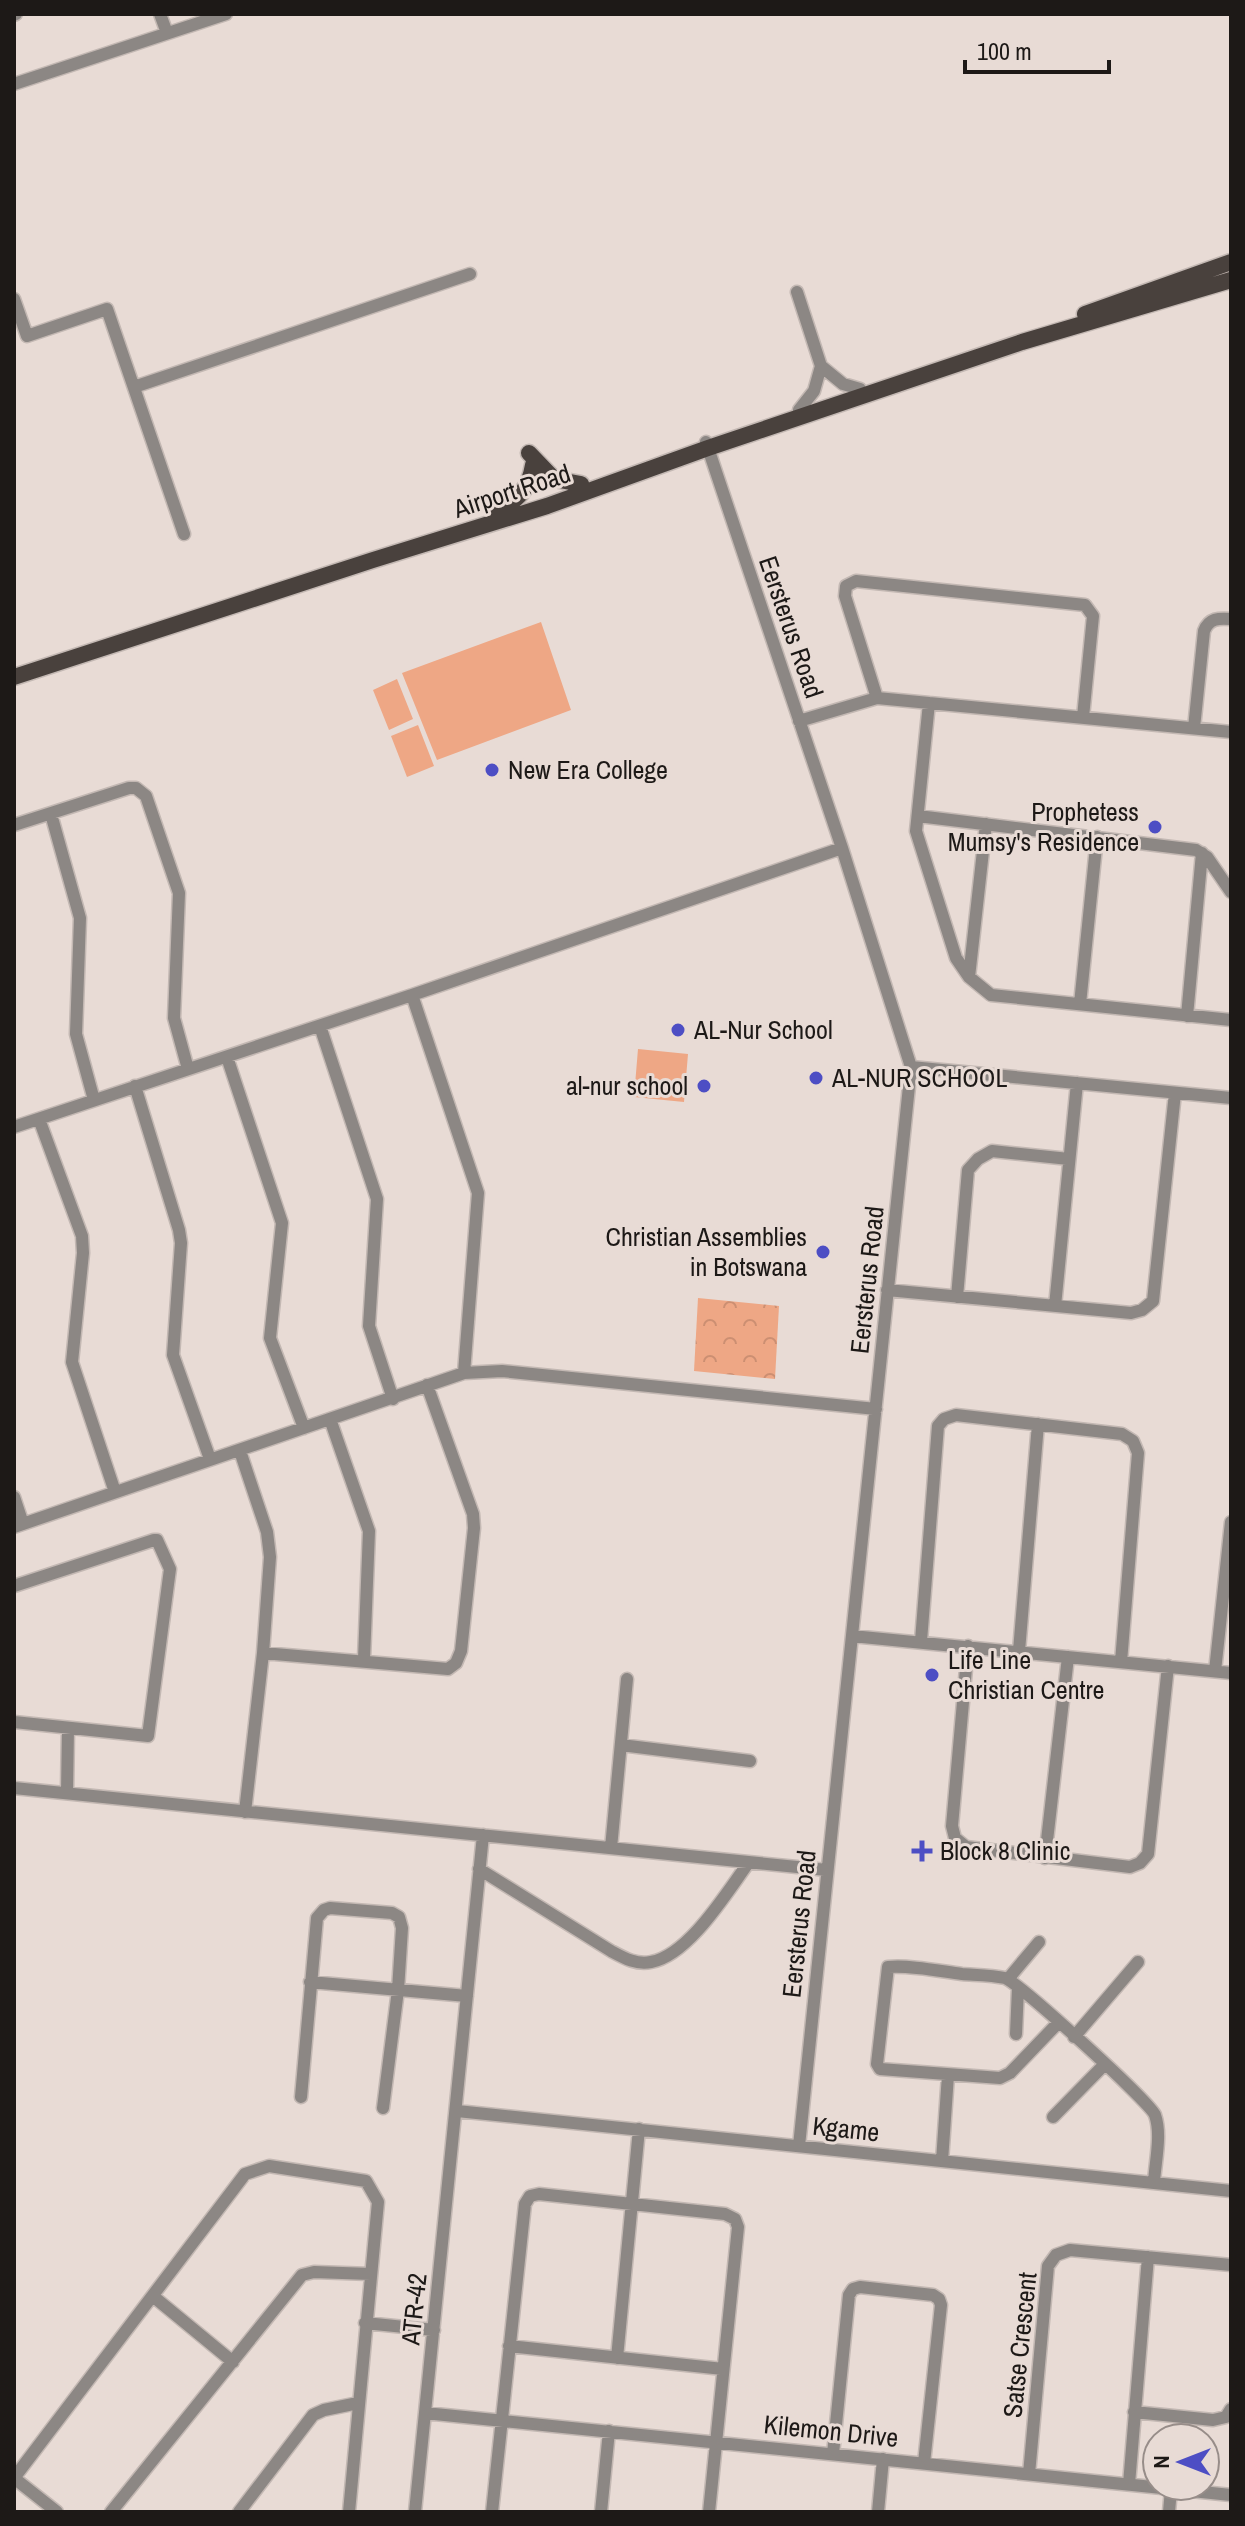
<svg xmlns="http://www.w3.org/2000/svg" width="1245" height="2526" font-family="'Archivo Narrow',sans-serif">
<style>
.forest{fill:url(#forest-crowns)}
.pitch{fill:#eea785}
.lines{fill:none;stroke-linecap:round;stroke-linejoin:round}
.minor-casing{stroke:#c3b8b3;stroke-width:15}
.major-casing{stroke:#c3b8b3;stroke-width:19}
.minor{stroke:#8c8784;stroke-width:12}
.major{stroke:#49413d;stroke-width:16}
.poi-dot{fill:#4d4ec4;stroke:#e8dbd5;stroke-width:3}
.labels{text-anchor:middle;stroke-width:6;stroke-linejoin:round;paint-order:stroke}
.street-label{font-size:26px;fill:#1d1917;stroke:#e8dbd5}
.poi-label{font-size:26px;fill:#1d1917;stroke:#e8dbd5;text-anchor:start}
</style>
<defs>
<pattern id="forest-crowns" width="20" height="18" patternUnits="userSpaceOnUse" patternTransform="scale(2)"><rect width="20" height="18" fill="#eea785"/><path d="M2 6a3 3 0 1 1 6 0M12 15a3 3 0 1 1 6 0" fill="none" stroke="#cc8f72"/></pattern>
</defs>
<rect width="100%" height="100%" fill="#e8dbd5"/>
<!-- forest -->
<path class="forest" d="M698,1298L779,1306L775,1379L694,1371Z"/>
<!-- pitch -->
<path class="pitch" d="M541,622L571,710L437,760L402,673Z
M397,679L413,719L389,730L373,690Z
M418,725L434,766L407,777L391,736Z
M638,1049L688,1054L684,1102L634,1097Z"/>
<g class="lines">
<!-- minor casing -->
<g class="minor-casing">
<path id="minor" d="M160,14L167,33
M14,15L16,14
M14,84L226,14
M797,292L821,366L814,391L799,410
M14,299L27,336L107,309L184,534
M821,366L843,384L860,389
M134,387L470,274
M706,442L842,848L911,1067L799,2146
M877,698L845,596L846,586L856,581L1085,605L1093,616L1083,717
M929,703L916,831L956,958L969,977L991,995L1231,1020
M799,721L877,698L1231,732
M1194,728L1204,631C1209,618 1219,618 1231,619
M51,814L80,918L76,1034L94,1100
M918,816L1196,850L1207,857L1231,892
M14,825L129,788H136L146,796L179,893L174,1018L188,1069
M969,977L986,824
M412,995L478,1193L464,1373
M1080,1004L1097,837
M1187,1016L1202,853
M320,1026L377,1199L369,1326L393,1399
M227,1057L282,1223L270,1338L304,1428
M911,1067L1231,1098
M135,1086L179,1230L181,1243L173,1355L210,1459
M39,1119L82,1236L83,1253L72,1362L115,1492
M14,1127L412,995L842,848
M887,1290L1131,1313L1142,1310L1153,1301L1175,1093
M957,1297L968,1170L978,1159L992,1151L1069,1159
M1055,1306L1077,1083
M330,1419L369,1531L364,1659
M240,1451L267,1532L270,1557L263,1653L245,1812
M14,1497L23,1524
M14,1527L464,1373L502,1371L876,1409
M14,1586L154,1540H157L170,1569L148,1736L14,1722
M852,1636L1231,1673
M921,1641L938,1426L944,1419L956,1415L1122,1434L1133,1441L1138,1453L1121,1662
M968,1646L952,1826L955,1838L966,1847L1130,1867L1140,1863L1148,1854L1168,1666
M1019,1651L1038,1424
M263,1653L448,1669L456,1663L461,1651L474,1528L473,1514L427,1385
M1215,1671L1231,1522
M621,1745L750,1761
M14,1788L827,1870
M67,1793L68,1728
M611,1848L627,1679
M1045,1858L1068,1657
M479,1869L611,1951C624,1958 636,1965 651,1962C689,1955 727,1892 749,1862
M1008,1979L1039,1942
M310,1982L467,1996
M1058,2023L1010,2073L1000,2078L880,2069L877,2064L888,1967C911,1965 939,1971 962,1974C976,1975 992,1975 1005,1978C1018,1982 1150,2102 1155,2115C1162,2135 1155,2162 1154,2183
M1016,2034L1018,1988
M1074,2037L1138,1962
M301,2097L317,1918L324,1910L330,1908L392,1913L399,1917L402,1928L398,1990L383,2108
M457,2111L1231,2191
M1053,2117L1105,2064
M942,2161L948,2075
M154,2297L233,2362
M365,2323L434,2330
M509,2346L723,2369
M617,2358L639,2129
M1134,2412L1213,2420L1226,2417L1231,2409
M425,2413L1231,2495
M833,2454L849,2295L853,2289L860,2287L933,2295L939,2299L941,2305L924,2463
M1029,2474L1048,2266L1056,2255L1070,2250L1231,2265
M1129,2484L1148,2257
M57,2512L14,2478L245,2174L269,2166L366,2181L378,2202L349,2512
M111,2512L302,2275L314,2272L371,2274
M239,2512L313,2415L324,2410L358,2403
M415,2512L483,1835
M492,2512L525,2204L530,2196L539,2194L725,2214L735,2219L738,2227L709,2512
M601,2512L609,2431
M878,2512L883,2459
M1169,2512L1171,2489"/>
</g>
<!-- major casing -->
<g class="major-casing">
<path id="major" d="M1085,314L1231,262
M529,453L554,479L581,484
M498,512C518,499 529,490 533,465
M14,677L373,560L547,506L708,448L1022,342L1231,280"/>
</g>
<!-- minor -->
<use href="#minor" class="minor"/>
<!-- major -->
<use href="#major" class="major"/>
</g>
<!-- markers -->
<g class="poi-dot">
<circle cx="492" cy="770" r="8"/>
<circle cx="1155" cy="827" r="8"/>
<circle cx="678" cy="1030" r="8"/>
<circle cx="816" cy="1078" r="8"/>
<circle cx="704" cy="1086" r="8"/>
<circle cx="823" cy="1252" r="8"/>
<circle cx="932" cy="1675" r="8"/>
<path d="M918 1839h8v8h8v8h-8v8h-8v-8h-8v-8h8z"/>
</g>
<g class="labels">
<!-- street labels -->
<g class="street-label">
<text transform="translate(512 491) rotate(-18)" y="9">Airport Road</text>
<text transform="translate(791 627) rotate(71)" y="9">Eersterus Road</text>
<text transform="translate(867 1280) rotate(-84)" y="9">Eersterus Road</text>
<text transform="translate(799 1924) rotate(-84)" y="9">Eersterus Road</text>
<text transform="translate(846 2129) rotate(6)" y="9">Kgame</text>
<text transform="translate(414 2309) rotate(-84)" y="9">ATR-42</text>
<text transform="translate(1020 2345) rotate(-84)" y="9">Satse Crescent</text>
<text transform="translate(831 2431) rotate(6)" y="9">Kilemon Drive</text>
</g>
<!-- poi labels -->
<g class="poi-label">
<text x="508" y="779">New Era College</text>
<text x="1139" y="821" text-anchor="end">Prophetess<tspan x="1139" dy="30">Mumsy's Residence</tspan></text>
<text x="694" y="1039">AL-Nur School</text>
<text x="832" y="1087">AL-NUR SCHOOL</text>
<text x="688" y="1095" text-anchor="end">al-nur school</text>
<text x="807" y="1246" text-anchor="end">Christian Assemblies<tspan x="807" dy="30">in Botswana</tspan></text>
<text x="948" y="1669">Life Line<tspan x="948" dy="30">Christian Centre</tspan></text>
<text x="940" y="1860">Block 8 Clinic</text>
</g>
</g>
<!-- border -->
<rect width="1245" height="2526" fill="none" stroke="#1d1917" stroke-width="32"/>
<!-- north arrow -->
<g transform="translate(1181 2462) rotate(270)"><circle r="38" fill="#e8dbd5" stroke="#978d89" stroke-width="2"/>
<path d="M0-6L14 30L0 20L-14 30Z" fill="#4d4ec4"/>
<text y="-12" font-size="22" font-weight="bold" text-anchor="middle" fill="#1d1917">N</text>
</g>
<!-- scale -->
<path d="M965 60v12h144v-12" fill="none" stroke="#1d1917" stroke-width="4"/>
<text x="977" y="60" font-size="24" fill="#1d1917" stroke="#e8dbd5" stroke-width="6" paint-order="stroke">100 m</text>
</svg>
